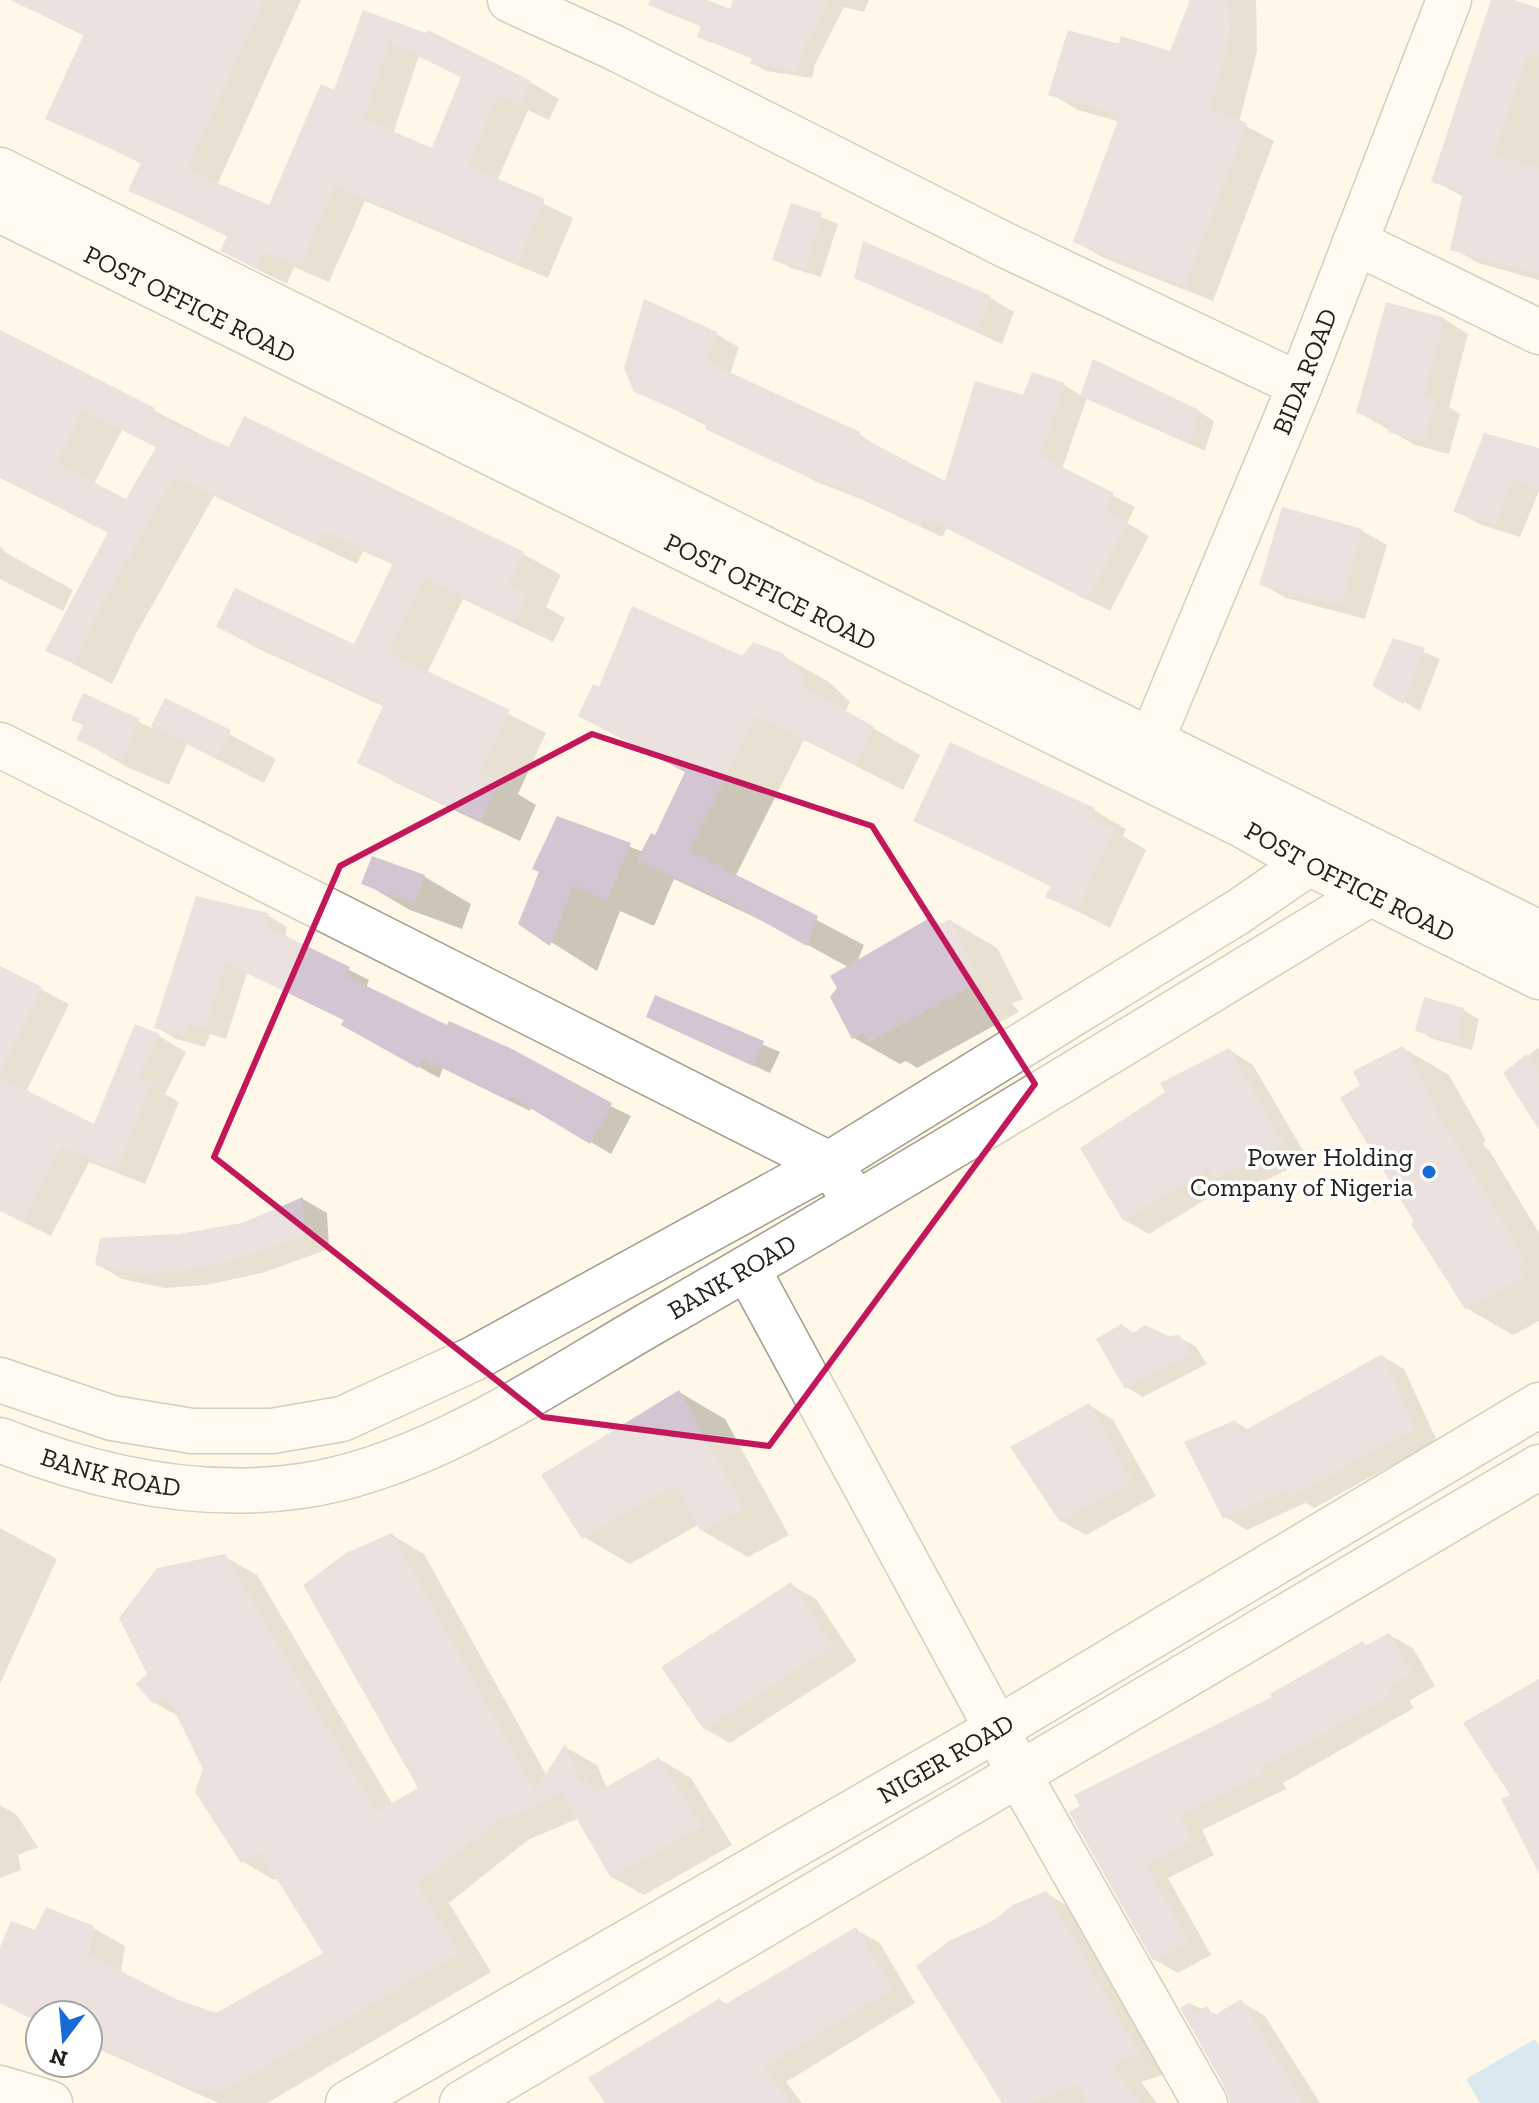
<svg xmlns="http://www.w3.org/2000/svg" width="1539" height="2103" font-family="'Zilla Slab',serif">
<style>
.water{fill:#a8d9f8}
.shadow{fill:#0003;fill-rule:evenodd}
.building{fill:#d3c6d2;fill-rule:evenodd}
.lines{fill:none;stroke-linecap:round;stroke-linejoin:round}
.minor-casing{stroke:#a39c8d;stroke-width:47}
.minor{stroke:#fff;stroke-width:44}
.marked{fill:none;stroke:#c2185b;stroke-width:6;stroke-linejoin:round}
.poi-dot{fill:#166bd5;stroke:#fff;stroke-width:3}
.labels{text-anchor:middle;stroke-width:7;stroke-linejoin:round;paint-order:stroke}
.street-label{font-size:26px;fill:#24211b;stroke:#fff}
.poi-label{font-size:26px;fill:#24211b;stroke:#fff;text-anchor:end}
</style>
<rect width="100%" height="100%" fill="#fff8e8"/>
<!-- water -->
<path class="water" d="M1535,2039L1539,2046V2103H1480L1466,2079Z"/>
<!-- shadow -->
<path class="shadow" d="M11,0H301L217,185L270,208L336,93L364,13L530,82L559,99L549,120L528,110L497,181L573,218L548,278L365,201L329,282L294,267L287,284L252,267L223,250L229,237L131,190L142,164L48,118L85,36ZM419,56L463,78L433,150L393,134Z
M652,0H701L732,11L745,0H869L864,12L844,7L815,64L812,78L766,71L752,63L753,59L699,37L703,27L665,12L650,4Z
M1192,0H1256L1257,52L1239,122L1274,141L1213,301L1104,258L1076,242L1120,122L1078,110L1051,94L1172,53Z
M1493,0H1508L1539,10V280L1478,263L1453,248L1464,197L1434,181Z
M792,205L838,224L821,277L791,268L775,259Z
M856,277L990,298L1014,312L1002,344Z
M1444,319L1468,334L1449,407L1460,414L1449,454L1415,445L1358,412Z
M0,333L230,449L523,554L561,575L546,607L565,618L553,642L463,599L427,673L546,733L518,794L536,805L520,841L398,784L360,762L385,707L257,648L219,627L355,646L394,565L363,551L357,564L214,496L136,634L112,684L47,650L109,533L0,478ZM122,430L158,448L127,502L94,484Z
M716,334L739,347L730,374L859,434L881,449L947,484L1024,398L1064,385L1082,396L1198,411L1214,421L1205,451L1087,398L1062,469L1135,507L1127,523L1149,536L1110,611L947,528L942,537L863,500L817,482L636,390Z
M1539,450V491L1520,537L1479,524L1456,511Z
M1362,531L1387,545L1365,619L1286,598L1262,584Z
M0,546L6,553L73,590L63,611L0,579Z
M1395,640L1440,659L1420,711L1375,685Z
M781,655L829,682L850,702L845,712L920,755L903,790L804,740L735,877L864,945L857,962L931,919L941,925L951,921L997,948L1023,999L1012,1003L1019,1012L917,1068L906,1061L900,1064L854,1038L839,988L848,967L771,925L674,879L654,926L620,911L597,971L521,923L558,818L643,852L656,838L687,773L580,715L600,689L743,658Z
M84,696L152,728L166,701L276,759L264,783L187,744L169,785L125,766L79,739L85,726Z
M1094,810L1126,829L1123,836L1146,850L1110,928L1048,896L1052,887L916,820Z
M373,858L425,877L471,904L462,929L410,910L364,883Z
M267,915L287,927L285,938L369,980L366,988L631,1116L611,1154L531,1106L530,1111L443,1068L439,1078L344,1025L346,1021L247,973L226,1039L210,1034L205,1047L176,1039L156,1027Z
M0,968L69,1004L26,1092L95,1127L159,1036L186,1052L165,1094L179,1102L145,1184L89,1162L51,1236L0,1211Z
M656,998L780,1052L770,1073L664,1025Z
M1463,1010L1479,1019L1472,1050L1433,1039L1417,1030Z
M1403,1048L1449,1075L1485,1139L1484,1146L1489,1150L1539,1233V1321L1513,1335L1466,1308L1417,1223Z
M1538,1048L1539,1049V1127L1506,1073Z
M1229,1050L1253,1065L1308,1159L1241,1193L1228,1186L1149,1234L1124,1220Z
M303,1199L327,1213L329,1249L262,1273L206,1285L165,1288L122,1279L97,1264L179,1236L242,1225Z
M1135,1334L1178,1337L1195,1346L1207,1364L1143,1397L1126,1387Z
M1382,1356L1404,1369L1437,1441L1314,1508L1305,1503L1247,1530L1225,1517L1235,1422L1249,1430Z
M679,1392L725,1419L789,1535L748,1557L701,1530L698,1525L630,1564L584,1537Z
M1089,1405L1113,1420L1156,1496L1086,1535L1061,1521Z
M0,1528L57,1559L0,1684Z
M392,1535L424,1554L547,1776L565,1747L597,1765L607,1789L659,1759L691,1778L732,1845L644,1895L612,1877L579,1818L528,1840L449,1903L491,1972L267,2103H218L88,2044V2015H40V2023L0,2003V1952L36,1932L93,1928L125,1946L121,1973L175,2001L216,2015L326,1954L278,1878L274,1880L242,1861L206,1769L179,1717L154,1702L149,1675L224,1556L257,1575L393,1805L421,1789Z
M791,1585L816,1599L857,1661L730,1743L705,1729Z
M1389,1635L1413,1648L1435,1686L1409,1701L1414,1708L1283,1783L1286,1789L1202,1830L1214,1855L1168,1878L1211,1955L1178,1973L1155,1960L1071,1812L1275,1698L1363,1643L1368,1647Z
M0,1805L16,1814L38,1847L18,1855L21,1870L0,1878Z
M1046,1893L1077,1912L1171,2072L1141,2082L1157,2103H1004L992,1924Z
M856,1930L880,1943L915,2003L786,2082L802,2103H720V2000L728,2005Z
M1241,2002L1265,2016L1320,2103H1231L1190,2004L1218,2015Z"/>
<!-- building -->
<path class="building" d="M10,0H264L187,170L269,205L321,84L334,90L363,10L426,33L428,30L531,81L519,105L498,95L468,166L545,199L518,263L335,186L300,267L265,252L257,269L220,251L228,234L128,191L141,162L45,119L84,34ZM389,42L461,77L432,148L364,119Z
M650,0H707L730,9L733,0H829L801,55L797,72L750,64L752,58L697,37L701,25L648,5Z
M1190,0H1229L1230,35L1211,108L1247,123L1185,287L1073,242L1120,115L1048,95L1068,30L1119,44L1121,36L1170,51Z
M1491,0H1514L1539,8V57L1528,54L1494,155L1539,168V274L1450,250L1463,192L1431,182Z
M791,203L822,213L805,269L772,260Z
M863,241L991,296L977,332L854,278Z
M644,299L717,332L707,362L860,432L859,436L945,481L975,381L1023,395L1032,372L1065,383L1040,456L1114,493L1105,510L1128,522L1087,600L924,517L919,526L839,487L792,470L705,429L707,423L634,392L624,368Z
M1386,302L1445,318L1424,395L1436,398L1424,442L1388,432L1390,423L1356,413Z
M0,330L155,408L152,415L229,447L244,416L524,552L508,585L528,594L514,622L424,579L389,653L510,710L480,772L499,781L481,821L357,763L384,704L216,627L235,588L354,644L393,563L325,531L318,544L175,476L98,612L74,664L45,651L108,532L0,477ZM83,410L156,447L126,499L56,463Z
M1093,359L1199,410L1189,444L1080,396Z
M1484,433L1539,448V491L1513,479L1496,525L1453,512Z
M1282,507L1363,529L1341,606L1259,585Z
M632,606L742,656L753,642L782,653L804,674L800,684L874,727L856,765L757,715L689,851L818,916L807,946L722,899L637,860L651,833L655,835L685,772L578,716L593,684L599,687Z
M1393,638L1425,648L1403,704L1372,686Z
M83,693L140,719L122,760L76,740L83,725L71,720Z
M165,698L231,730L217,758L151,726Z
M950,742L1095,808L1090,818L1114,829L1077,911L1045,897L1051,885L913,821Z
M557,816L631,843L607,901L573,886L550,946L518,924L539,872L532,869Z
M372,856L425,875L415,904L361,884Z
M196,896L268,913L265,926L350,967L346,976L447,1025L449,1021L512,1049L612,1103L590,1144L510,1096L509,1101L422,1058L418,1068L341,1025L344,1020L226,963L205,1029L189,1024L185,1037L154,1028Z
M931,917L939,924L951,919L977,972L967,976L974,985L869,1042L863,1033L852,1039L830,997L837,988L830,976Z
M0,966L42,987L0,1073Z
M655,995L764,1041L753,1066L646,1017Z
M1424,997L1464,1008L1456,1042L1415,1031Z
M135,1024L160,1034L138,1077L152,1084L117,1170L61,1147L23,1222L0,1211V1077L94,1124Z
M1403,1046L1439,1111L1436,1125L1442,1120L1525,1259L1517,1262L1524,1277L1465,1309L1411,1224L1414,1222L1340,1098L1360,1085L1353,1071Z
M1229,1048L1284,1144L1214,1180L1208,1169L1123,1221L1080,1148L1165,1092L1160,1083Z
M1527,1054L1539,1073V1130L1503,1073Z
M303,1197L304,1236L236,1260L180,1272L138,1274L95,1265L100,1238L179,1234L242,1223Z
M1121,1324L1133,1333L1145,1325L1168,1336L1179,1335L1192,1354L1125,1389L1096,1339Z
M1382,1354L1416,1428L1290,1497L1286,1490L1223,1519L1184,1442L1235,1420L1242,1432Z
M679,1390L744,1508L700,1531L675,1485L582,1539L541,1475Z
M1089,1403L1133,1482L1060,1522L1010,1447Z
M392,1533L535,1791L565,1744L581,1782L586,1778L594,1794L659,1757L702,1826L611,1878L562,1794L495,1823L418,1885L460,1953L224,2091H196L88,2042V2015H40V2021L0,2003V1947L11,1921L35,1930L46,1907L94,1926L89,1955L176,1999L216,2013L323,1953L260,1852L241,1863L195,1792L203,1769L168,1698L153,1704L136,1684L147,1674L119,1618L157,1568L225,1554L377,1812L418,1788L303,1585L346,1553Z
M791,1582L833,1646L704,1730L661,1667Z
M1389,1633L1413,1673L1387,1687L1392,1695L1261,1769L1264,1775L1180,1817L1192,1841L1146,1865L1189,1942L1153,1961L1069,1812L1080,1806L1074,1795L1272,1697L1270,1694L1363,1641L1365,1646Z
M1539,1679V1874L1501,1799L1510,1795L1463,1723Z
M1046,1891L1140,2054L1112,2064L1140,2103H1087L1079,2085L1032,2103H1002L916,1966L949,1941L991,1922L1013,1905Z
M856,1927L893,1989L764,2068L790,2103H605L588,2078L720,1998L724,2005Z
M1241,1999L1304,2103H1230L1227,2091L1180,2008L1190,2002L1196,2013L1207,2006L1213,2016Z"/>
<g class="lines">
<!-- minor casing -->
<g class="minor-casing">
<g id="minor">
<path d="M510,0L613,47L1005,245L1300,385"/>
<path d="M0,170L1539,933"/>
<path id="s1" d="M0,210L1244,826L1311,864L1539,977"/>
<path d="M1355,242L1539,332"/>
<path id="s2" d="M1152,739L1300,385L1449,0"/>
<path d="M0,745L829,1164L843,1183"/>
<path d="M747,1268L997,1729L1019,1775L1205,2103"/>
<path d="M0,1380L112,1418L192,1431H272L342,1419L473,1359L829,1164L1238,912L1331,848"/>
<path id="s3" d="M0,1440C95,1478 198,1501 301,1486C428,1468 553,1379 662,1317C901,1180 1136,1036 1371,893L1388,879"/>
<path d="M0,2088L50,2103"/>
<path id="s4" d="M348,2103L997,1729L1539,1405"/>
<path d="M462,2103L1539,1467"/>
</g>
</g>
<!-- minor -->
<use href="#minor" class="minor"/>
</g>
<!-- marked area -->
<path d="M0 0H1539V2103H0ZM592,734L872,826L1035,1084L769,1446L543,1417L214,1157L340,866Z" fill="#fff8e8" fill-opacity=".55" fill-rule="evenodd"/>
<path class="marked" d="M592,734L872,826L1035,1084L769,1446L543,1417L214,1157L340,866Z"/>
<!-- markers -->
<circle class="poi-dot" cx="1429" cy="1172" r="8"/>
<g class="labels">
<!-- street labels -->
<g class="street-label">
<text dy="9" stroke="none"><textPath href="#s1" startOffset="212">POST OFFICE ROAD</textPath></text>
<text dy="9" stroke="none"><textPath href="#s2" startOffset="398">BIDA ROAD</textPath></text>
<text dy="9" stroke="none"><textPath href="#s1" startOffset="860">POST OFFICE ROAD</textPath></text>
<text dy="9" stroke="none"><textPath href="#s1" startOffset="1508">POST OFFICE ROAD</textPath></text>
<text dy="9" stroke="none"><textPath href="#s3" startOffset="790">BANK ROAD</textPath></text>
<text dy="9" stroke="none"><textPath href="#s3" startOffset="116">BANK ROAD</textPath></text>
<text dy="9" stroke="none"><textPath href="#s4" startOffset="690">NIGER ROAD</textPath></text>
</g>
<!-- poi labels -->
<g class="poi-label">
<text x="1413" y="1166">Power Holding<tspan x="1413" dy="30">Company of Nigeria</tspan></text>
</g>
</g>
<!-- north arrow -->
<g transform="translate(64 2039) rotate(196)"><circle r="38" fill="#ffffff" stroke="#a7a6a4" stroke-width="2"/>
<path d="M0-6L14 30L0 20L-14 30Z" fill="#166bd5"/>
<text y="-12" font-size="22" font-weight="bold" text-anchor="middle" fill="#24211b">N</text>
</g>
</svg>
